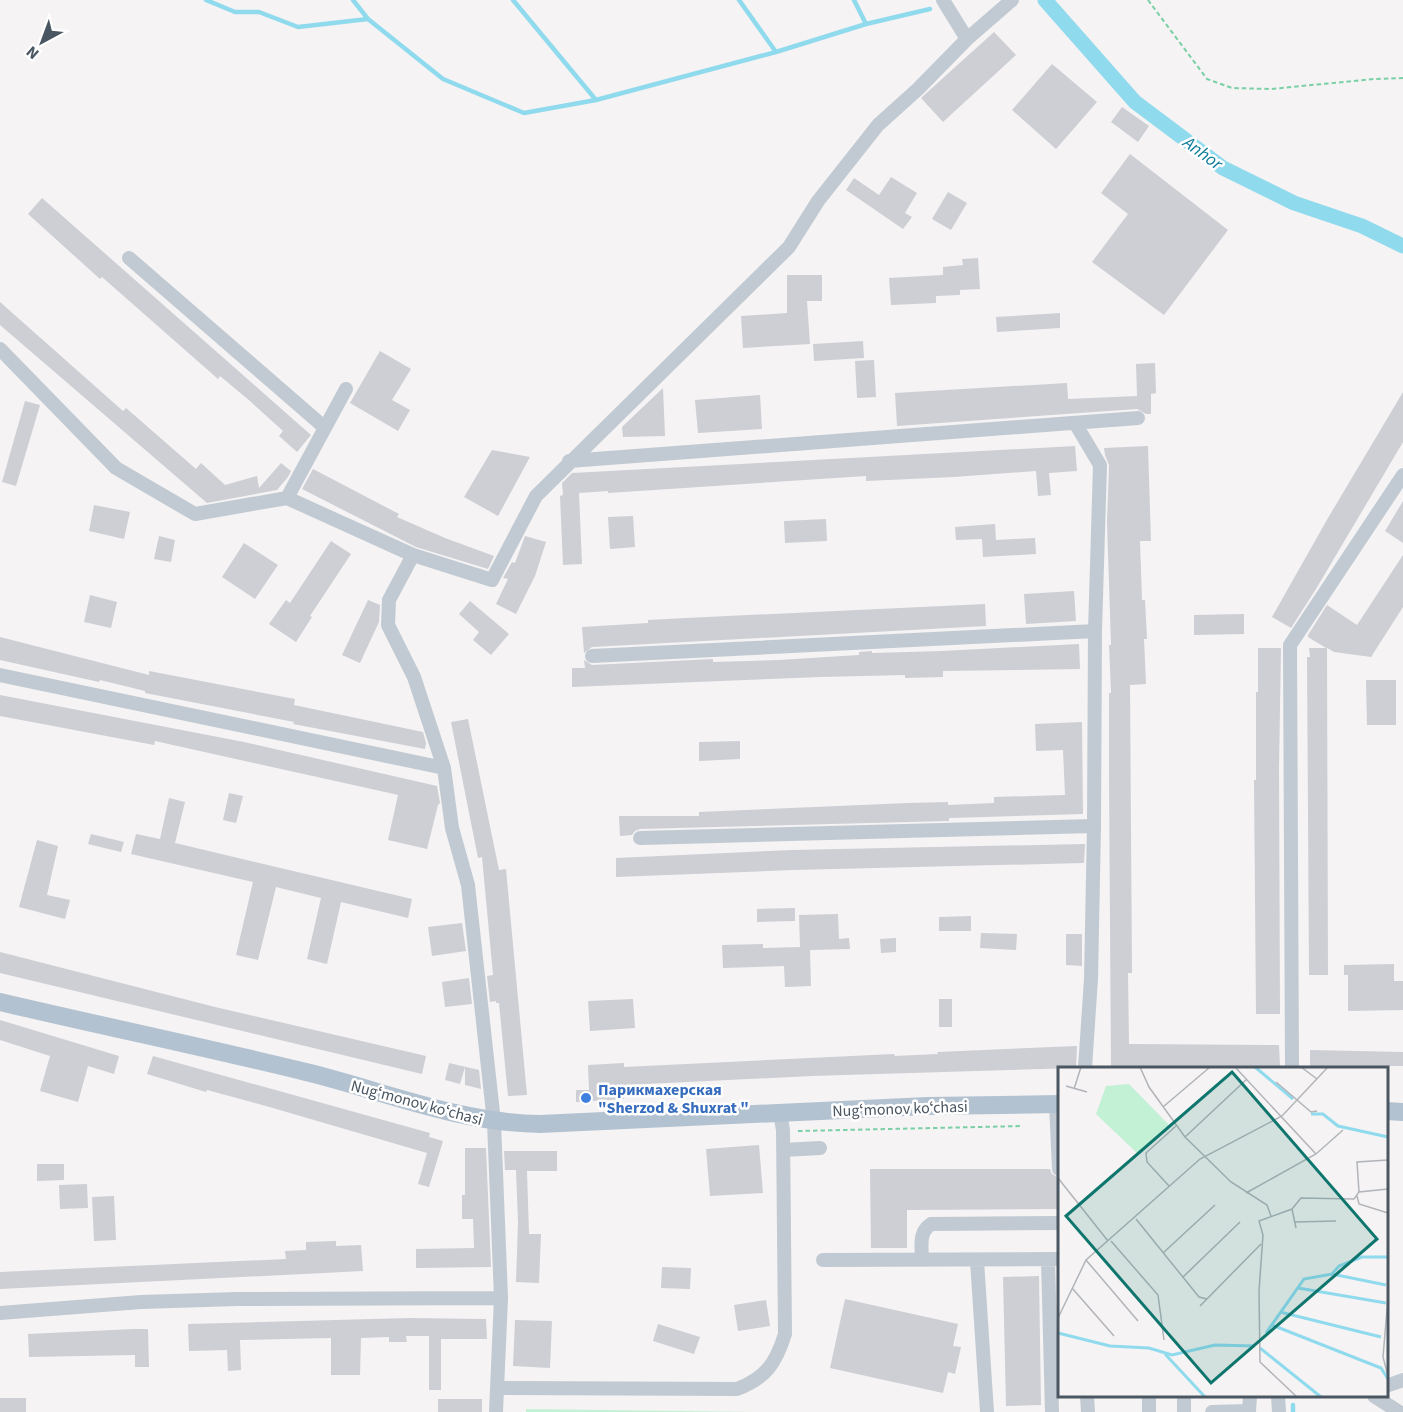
<svg xmlns="http://www.w3.org/2000/svg" width="1403" height="1412" font-family="'Source Sans 3',sans-serif">
<style>
.green{fill:#c3f1d5}
.lines{fill:none;stroke-linecap:round;stroke-linejoin:round}
.stream{stroke:#90daee;stroke-width:4.5}
.canal{stroke:#90daee;stroke-width:15}
.building{fill:#cdcfd5}
.path{stroke:#7ad0a6;stroke-width:2;stroke-dasharray:4.5 3;stroke-linecap:butt}
.minor{stroke:#c1cad2;stroke-width:14}
.major{stroke:#b3c2d1;stroke-width:18}
.shop-dot{fill:#3f7fe0;stroke:#fff;stroke-width:2}
.labels{text-anchor:middle;stroke-width:5;stroke-linejoin:round;paint-order:stroke}
.shop-label{font-size:16px;font-weight:bold;fill:#366cbe;stroke:#fff;text-anchor:start}
.street-label{font-size:16px;fill:#4a5661;stroke:#fff}
.water-label{font-size:18px;font-style:italic;fill:#0c7c9b;stroke:#fff}
.inset-river{fill:none;stroke:#90daee;stroke-width:3}
.inset-road{fill:none;stroke:#b1b4b9;stroke-width:1.5}
.view{fill:#0f766e;fill-opacity:0.15;stroke:#0f766e;stroke-width:3}
.inset-edge{fill:none;stroke:#4a5661;stroke-width:3}
</style>
<rect width="100%" height="100%" fill="#f5f3f3"/>
<!-- green -->
<path class="green" d="M526,1409L754,1412H526Z"/>
<g class="lines">
<!-- stream -->
<path class="stream" d="M206,0L235,12H259L298,27L368,19
M353,0L368,19L443,79L524,113L596,100L776,52L866,24L930,9
M513,0L596,100
M739,0L776,52
M854,0L866,24
M1293,1405V1412"/>
<!-- canal -->
<path class="canal" d="M1045,0L1135,102L1223,168L1294,203L1362,226L1403,246"/>
</g>
<!-- building -->
<path class="building" d="M994,32L1016,55L943,122L921,98Z
M1052,64L1097,102L1056,149L1012,110Z
M1122,107L1149,126L1138,142L1111,122Z
M1130,154L1228,230L1164,315L1092,262L1128,214L1101,193Z
M891,177L917,193L905,213L912,217L903,229L846,190L854,178L879,195Z
M948,192L967,203L951,230L932,219Z
M42,198L311,435L297,452L279,436L283,431L250,401L220,376L218,379L102,277L100,279L28,214Z
M978,258L980,289L960,290V295L936,296V303L891,305L889,278L943,275V267L963,265L962,259Z
M787,275H822V301H807L810,344L743,348L741,316L787,313Z
M0,302L123,411L126,408L196,469L201,463L225,485L257,476L259,488L281,463L291,471L288,477L277,490L207,503L0,325Z
M1060,313V328L997,332L996,317Z
M863,341L864,358L814,361L813,344Z
M380,351L411,369L392,400L410,410L398,431L350,403Z
M874,360L876,397L857,398L855,361Z
M1155,363L1156,393L1151,394V414H1146L1137,409L897,426L895,393L1067,383L1068,399L1137,396L1136,364Z
M663,388L665,436L623,437L622,427Z
M1403,392V442L1316,589L1291,628L1272,617L1328,518Z
M760,395L762,429L698,433L695,400Z
M25,401L40,405L16,486L2,482Z
M1075,446L1077,471L1049,473L1051,495L1038,496L1036,471L954,477L866,481V476L608,493V491L579,493L582,564L563,565L560,496L563,495L562,483L572,473Z
M1148,446L1151,541H1140L1142,600H1145L1147,639H1144L1146,684L1130,685L1132,973H1128L1129,1044L1279,1045L1280,1066L1148,1068V1066H1111L1109,777V693H1111L1109,645H1111L1107,522L1109,465L1105,455L1104,448Z
M492,450L530,457L498,516L464,497Z
M313,469L399,514L397,517L445,538L494,556L488,569L416,547L302,489Z
M1403,501V543L1385,531Z
M94,505L130,512L124,539L89,531Z
M633,516L635,547L610,549L608,517Z
M826,519L827,541L785,543L784,521Z
M995,524L996,540L1035,538L1036,554L983,557L982,539L956,540L955,527Z
M159,536L175,540L171,562L154,559Z
M525,536L546,542L535,576L516,614L496,604L508,579L503,578L512,562L515,563Z
M331,541L351,554L310,616L312,617L296,642L269,624L286,600L290,603Z
M244,543L278,565L255,599L222,577Z
M1403,555V607L1371,657L1334,652L1327,648L1328,975H1309L1307,657H1310L1309,648H1326L1308,637V635L1327,605L1357,625Z
M1074,591L1076,621L1026,624L1024,594Z
M90,595L117,602L111,628L84,622Z
M368,600L380,605L379,622L360,663L342,655Z
M470,601L509,634L491,655L473,640L479,632L459,614Z
M985,604L986,626L592,647L584,653L582,627L648,623V620L686,618Z
M1244,614V634L1194,635V615Z
M0,637L149,675V671L295,699L294,705L423,732L426,743L425,749L293,724L294,722L145,693V691L100,680L99,682L0,660Z
M1079,644L1080,669L943,671V677L905,678V675L821,677L572,687V668H585L584,660L592,665L713,659V662L779,660L859,655V652L872,651V653L942,651Z
M1258,648H1281L1279,768L1280,1014H1256L1254,780H1256V692H1258Z
M1366,680H1396V725H1367Z
M0,695L244,742L437,786L440,803L438,805L427,849L388,840L398,795L394,794L155,741L154,745L0,716Z
M468,719L499,870L506,869L527,1095L508,1096L499,1003H496V1001L490,1002L487,976L493,975L482,857L478,858L451,722Z
M1082,722L1083,814L949,818V821L640,829L635,831L632,835L620,836L619,816H699V812L908,803L948,802V805L994,803V797L1065,795L1063,750L1036,751L1035,724Z
M740,741V759L699,761V742Z
M229,793L243,796L236,823L223,820Z
M169,798L185,802L175,843L412,899L408,918L341,902L327,964L307,959L321,898L276,887L258,960L236,955L253,882L131,854L136,834L160,839Z
M91,834L124,842L121,852L88,844Z
M37,840L58,846L47,895L70,900L65,919L19,907Z
M1085,844L1084,863L793,870L616,877V858L792,850Z
M795,908V921L757,922V909Z
M838,914L839,939L849,938L850,949L810,950L811,986L785,987L784,966L723,968L722,945L763,944V948L800,947L799,915Z
M971,916V931H939V917Z
M462,923L466,951L432,956L428,927Z
M981,933L1017,934L1016,950L980,948Z
M1066,934H1082V966L1066,965Z
M896,938V952L881,953L880,939Z
M0,952L215,1007L426,1056L422,1074L0,973Z
M1394,964V981H1403V1010L1348,1011V975H1344V965Z
M469,978L472,1004L445,1007L442,982Z
M633,999L635,1028L590,1031L588,1001Z
M939,999H952V1027H939Z
M0,1020L119,1056L114,1074L88,1066L78,1102L40,1091L50,1056L0,1040Z
M1077,1046L1076,1068L812,1076L625,1085L623,1086L624,1099L576,1102V1090H589L588,1065L624,1063V1067L894,1054L895,1056L938,1054L937,1052Z
M1310,1050L1403,1052V1066H1310Z
M153,1056L430,1133L429,1137L443,1141L429,1187L418,1184L427,1153L266,1106L207,1090L206,1092L147,1074Z
M449,1063L479,1070L481,1089L465,1085V1067L460,1084L445,1080Z
M759,1145L763,1193L710,1196L706,1149Z
M465,1148H486L491,1267L416,1268V1249L474,1248L473,1219H462V1195H465Z
M504,1151H557V1171H527L529,1234H541L539,1283L516,1282L518,1223L516,1170H505Z
M37,1164H64V1180L37,1181Z
M870,1169H1050L1052,1174L1059,1178V1209L907,1210V1248H871Z
M87,1184L88,1208L60,1209L59,1185Z
M114,1196L116,1240L94,1241L92,1197Z
M336,1241V1246L361,1245L363,1271L0,1289V1272L286,1259L285,1251L306,1250V1242Z
M662,1267L691,1268L690,1289L661,1288Z
M1039,1276L1041,1405L1006,1406L1003,1277Z
M845,1299L958,1324L953,1346L961,1347L955,1374L948,1372L943,1393L830,1368Z
M766,1300L770,1326L738,1331L734,1305Z
M409,1318L486,1319L487,1339H441V1390H429V1336H406L407,1342H389V1337L361,1338L360,1375H331V1338H329L240,1340L241,1370L228,1371L227,1350L189,1351L188,1324Z
M515,1320L552,1321L550,1368L513,1366Z
M658,1324L700,1337L694,1354L653,1341Z
M134,1329H148L149,1367H135V1355L29,1357L28,1334Z
M0,1398H26V1412H0Z
M438,1399H482V1412H438Z"/>
<g class="lines">
<!-- path -->
<path class="path" d="M1148,0L1207,79L1232,88L1271,89L1374,79L1403,78
M798,1131L1023,1126"/>
<!-- minor -->
<path class="minor" d="M943,0L967,39
M129,258L324,427
M0,349L116,468L195,514L287,498L413,555L492,580L536,496L789,247L818,201L878,125L918,89L967,39L1012,0
M1075,423L1100,465L1095,631L1094,826L1091,979L1085,1068
M569,461L1138,418
M287,498L346,389
M413,555L389,600L388,625L414,677L444,768L452,828L468,885L494,1122L501,1298L496,1412
M592,656L1095,631
M0,675L444,768
M640,838L1094,826
M1292,1068L1290,645L1403,475
M1056,1104L1059,1169
M783,1150L820,1148
M823,1260L1060,1259
M922,1260C922,1246 918,1233 931,1224L1060,1223
M1048,1260L1052,1412
M977,1261L987,1412
M0,1313L141,1302L237,1299L501,1298
M1386,1386L1403,1380
M497,1388L737,1389C766,1378 776,1363 785,1334L783,1130L780,1113
M1087,1396L1088,1412
M1149,1396V1412
M1184,1396V1412
M1278,1396L1279,1412
M1374,1396L1399,1412
M1212,1412L1249,1411L1250,1396"/>
<!-- major -->
<path class="major" d="M0,1002C102,1026 204,1047 306,1072C384,1091 459,1123 540,1124L927,1106L1060,1104
M1386,1111L1403,1112"/>
</g>
<!-- markers -->
<circle class="shop-dot" cx="586" cy="1098" r="6"/>
<g class="labels">
<!-- shop labels -->
<g class="shop-label">
<text x="598" y="1095">Парикмахерская<tspan x="598" dy="18">"Sherzod &amp; Shuxrat "</tspan></text>
</g>
<!-- street labels -->
<g class="street-label">
<text transform="translate(417 1102) rotate(15)" y="6">Nugʻmonov koʻchasi</text>
<text transform="translate(900 1108) rotate(-2)" y="6">Nugʻmonov koʻchasi</text>
</g>
<!-- water labels -->
<g class="water-label">
<text transform="translate(1203 153) rotate(36)" y="6">Anhor</text>
</g>
</g>
<!-- overview -->
<g transform="translate(1058 1067)">
<rect width="330" height="330" fill="#f5f3f3"/>
<path d="M71,17L112,59L80,87L38,47L48,19Z" fill="#c3f1d5"/>
<path class="inset-river" d="M197,0L235,32M253,47H265L280,59L330,70M274,207L281,199L304,190H330M240,221L328,236M222,245L323,270M214,258L323,301L330,312M0,266L52,279L91,281L114,288L157,278L197,279M208,266L246,212L274,207L328,218M202,281L263,330M107,287L147,330"/>
<path class="inset-road" d="M82,0L91,20L127,70L173,115L209,138L213,149M177,0L258,87M243,0L259,12M218,15L253,45L259,44M8,19L29,25M16,22L23,0M105,40L152,0M127,70L189,12M0,111L50,174M111,119L89,95L88,86L118,59M301,125L299,95L330,93M188,126L258,87L285,63M299,129L301,137L330,146M234,142L238,161M78,152L141,230L149,232M237,155L278,154M53,174L100,228L106,273M105,186L157,138M28,193L80,254M125,210L182,155M14,221L56,269M330,231L325,290L330,309M142,239L203,177M0,251L28,193L142,92L224,49L270,0M239,330L202,295L201,224L205,168L201,154L234,142L243,131L296,132L301,125L330,122"/>
<path class="view" d="M174,5L319,172L153,316L8,149Z"/>
<rect width="330" height="330" class="inset-edge"/>
</g>
<!-- north arrow -->
<g transform="translate(42 42) rotate(221)" stroke="#ffffff" stroke-width="4.5" paint-order="stroke">
<path d="M0-4.5L10 22L0 15L-10 22Z" fill="#4a5661"/>
<text y="-9" font-size="16" font-weight="bold" text-anchor="middle" fill="#4a5661">N</text>
</g>
</svg>
